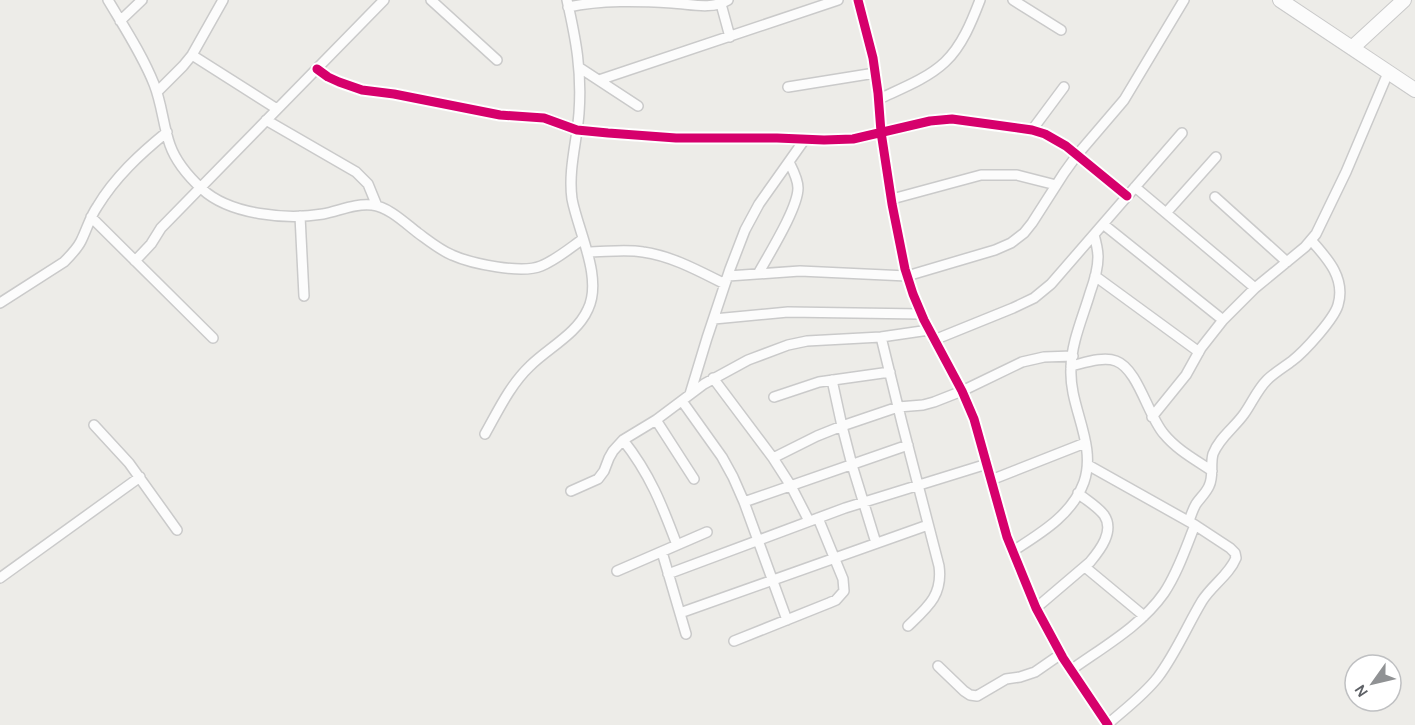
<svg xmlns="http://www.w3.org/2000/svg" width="1415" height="725" font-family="Karla,sans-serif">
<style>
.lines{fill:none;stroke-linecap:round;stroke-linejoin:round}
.street-casing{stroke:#cacaca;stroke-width:12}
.secondary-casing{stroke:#c9c9c9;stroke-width:16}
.street{stroke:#fcfcfc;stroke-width:9}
.secondary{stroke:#fcfcfc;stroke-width:14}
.cycleway-casing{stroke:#fff;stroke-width:13}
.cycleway{stroke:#d6006c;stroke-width:9}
</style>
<rect width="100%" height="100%" fill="#edece8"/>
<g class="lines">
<!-- street casing -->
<g class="street-casing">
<path id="street" d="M108,0C124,27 142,54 154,84C162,104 163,125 170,145C176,162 189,177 202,189C230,215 287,220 323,214C339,211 355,203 372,205C389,207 405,223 418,233C429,241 440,250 452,255C472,264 522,274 541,266C556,260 570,248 583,239
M431,0L497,60
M858,0L873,58L878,93L881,132L892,204L905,269L913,294L924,320L962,391L974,419L1007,537L1036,608L1063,658L1108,725
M1013,0L1061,30
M721,4L730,37
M568,7C602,0 638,1 672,3C691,4 711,10 728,0
M120,21L142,0
M192,55L277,109
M580,68L638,106
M317,69L328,77L339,82L362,90L394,94L500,115L544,118L577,130L608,133L676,138H777L824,140L853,139L930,121L952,119L1032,130L1045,134L1066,146L1127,196
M599,80L838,0
M788,87L875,73
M157,92L183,66L192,55L223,0
M879,99C900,89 927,79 945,62C962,46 972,21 980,0
M266,120L356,172L368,184L377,206
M1032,130L1064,87
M1135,187L1255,288
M1215,197L1287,262
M892,199L981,175H1017L1056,185
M1166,213L1216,157
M300,216L304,296
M91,217L213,338
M1103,224L1223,320
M587,252C606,252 625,249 643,252C672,256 699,271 725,284
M135,261L151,244L161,228L384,0
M758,274C769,254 798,208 798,188C798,179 793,170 789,162
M728,276L800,271L907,276L995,250L1011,243L1024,233L1032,223L1064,173L1077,155L1124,100L1184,0
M1095,276L1199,352
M0,303L64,262C70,256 77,249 81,241C87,229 90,217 97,207C115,177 140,154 167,132
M714,319L788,312L921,314
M881,337L902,423L939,566C943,595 928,607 908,626
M934,340L1013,308L1034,298L1051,284L1182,133
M1071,366C1084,363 1103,356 1116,361C1138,369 1148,416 1164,434C1177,450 1196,460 1212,471
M713,378L773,458L791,486L809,521
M832,380L842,426L852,465L876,543
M690,394L707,338L730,269L745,230L759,204L805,139
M774,397L819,382L890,372
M682,401L722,457L733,477L744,502L787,620
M1152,417L1186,375L1201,348L1223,320L1255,288L1305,247L1316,234L1346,172L1388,73
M656,420L694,479
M94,425L129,463L177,530
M485,434C498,411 510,385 530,366C548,348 577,334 588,309C603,278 578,231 572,199C568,170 577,141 579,113C582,71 576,40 567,0
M623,440C650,474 662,505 677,545
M773,458L817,436L842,426L898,407L923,405L934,402L962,391L1022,362L1044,357L1073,356
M1088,465L1195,525L1230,548L1235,553L1236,558C1229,575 1212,585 1202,601C1187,626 1176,653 1158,677C1144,695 1125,709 1108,724
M991,480L1085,443
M571,491L598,479L604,471L609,458L613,451L623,440L656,420L704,384L748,360L788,345L807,341L881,337L929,330
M744,502L908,445
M1189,521C1191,515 1193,509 1196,504C1200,498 1206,493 1209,486C1214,476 1210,465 1213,454C1219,438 1234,428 1244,414C1252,403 1257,390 1267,380C1274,373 1284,367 1292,361C1305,351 1334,319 1338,305C1346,278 1327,258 1311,240
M1013,551C1041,533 1072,515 1084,482C1097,444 1069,407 1071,369C1071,343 1083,317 1090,293C1094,282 1098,269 1098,257C1098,249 1096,242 1094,235
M662,552L686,634
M1085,567L1144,616
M617,571L707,532
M668,574L845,508L987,464
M0,578L140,477
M1036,608L1090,562C1100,550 1115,531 1104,515C1097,506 1086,500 1078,493
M680,613L928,525
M734,641L829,603L836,600L844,591L843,579L818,518
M938,666L964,691L970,695L977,696L1006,679L1020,677L1035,672L1061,654
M1071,670C1103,647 1141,626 1164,593C1178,572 1186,547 1195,525"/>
</g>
<!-- secondary casing -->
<g class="secondary-casing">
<path id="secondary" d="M1280,0L1415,90
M1352,48L1404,0"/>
</g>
<!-- street -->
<use href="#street" class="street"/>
<!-- secondary -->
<use href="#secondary" class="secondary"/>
<!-- cycleway casing -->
<g class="cycleway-casing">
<path id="cycleway" d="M858,0L873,58L878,93L881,132L892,204L905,269L913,294L924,320L962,391L974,419L1007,537L1036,608L1063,658L1108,725
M317,69L328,77L339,82L362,90L394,94L500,115L544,118L577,130L608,133L676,138H777L824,140L853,139L930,121L952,119L1032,130L1045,134L1066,146L1127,196"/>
</g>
<!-- cycleway -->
<use href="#cycleway" class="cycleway"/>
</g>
<!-- north arrow -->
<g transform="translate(1373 683) rotate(236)"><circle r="28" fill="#ffffff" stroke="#bfc0c2" stroke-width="1.5"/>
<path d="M0-4.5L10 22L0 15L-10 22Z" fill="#909294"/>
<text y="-9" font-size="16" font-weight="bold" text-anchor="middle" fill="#5e6166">N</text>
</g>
</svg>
